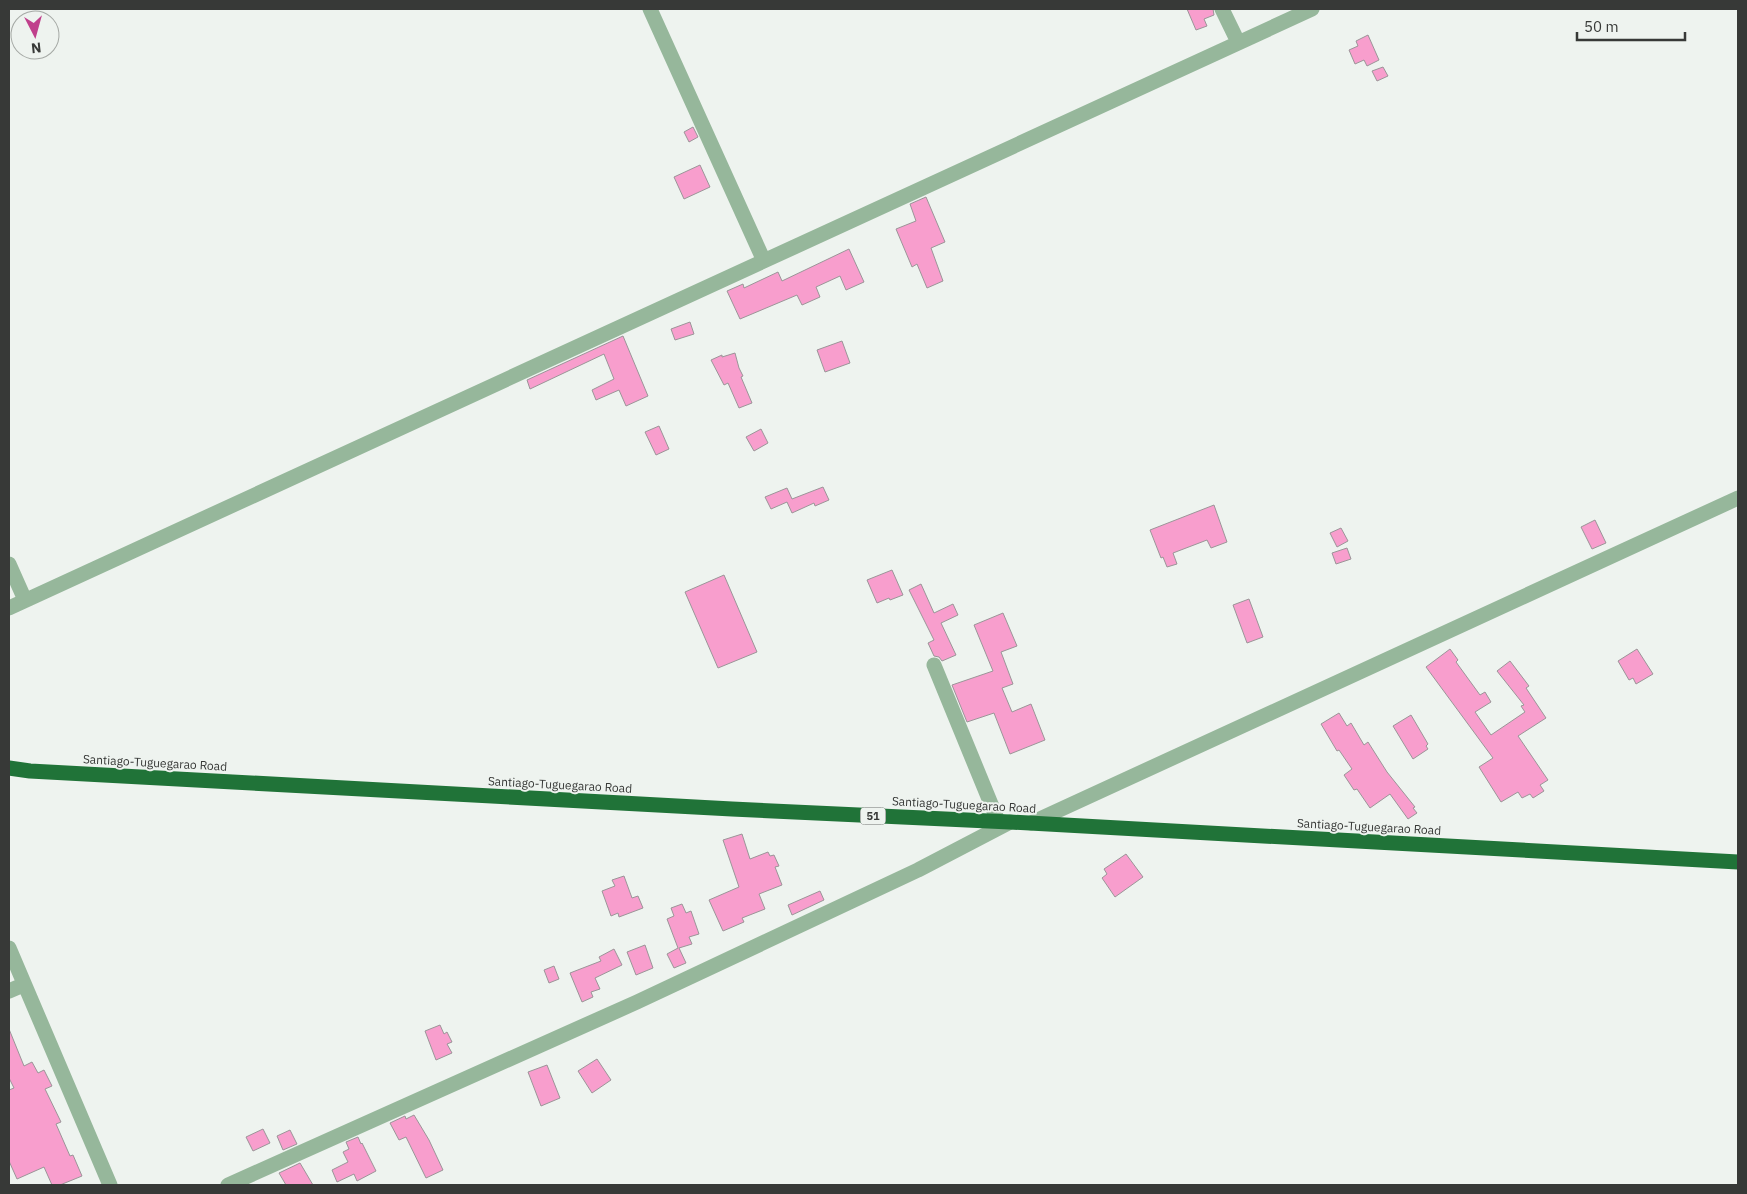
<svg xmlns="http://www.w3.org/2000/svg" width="1747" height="1194" font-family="'IBM Plex Sans',sans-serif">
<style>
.building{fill:#f89ecd;stroke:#9b9598}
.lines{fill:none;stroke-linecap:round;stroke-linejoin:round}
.minor{stroke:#96b79b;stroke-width:15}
.highway{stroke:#207338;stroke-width:15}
.labels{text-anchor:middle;stroke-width:4;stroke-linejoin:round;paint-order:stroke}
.shield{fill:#eef3ef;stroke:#6e716e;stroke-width:1}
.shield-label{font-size:11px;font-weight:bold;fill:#373937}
.street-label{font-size:12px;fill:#373937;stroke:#eef3ef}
</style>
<rect width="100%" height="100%" fill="#eef3ef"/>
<!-- building -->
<path class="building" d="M1187,9H1213L1214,15L1204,19L1207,26L1196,30Z
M1368,35L1379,60L1367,66L1364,60L1355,64L1349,50L1358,46L1356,41Z
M1383,67L1388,76L1377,81L1372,71Z
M693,127L698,137L689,142L684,132Z
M700,165L710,187L684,199L674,177Z
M926,197L945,242L931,248L943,281L927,288L917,264L912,267L896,229L916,221L910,204Z
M849,249L864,282L846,290L840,276L816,287L820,297L802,305L797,295L740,319L727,291L743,284L744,288L778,272L782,281Z
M690,322L694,334L675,340L671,329Z
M623,336L648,396L626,406L619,390L596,400L592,390L614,379L604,354L530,389L527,380Z
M842,341L850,363L825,372L817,350Z
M735,353L739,368L743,376L741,377L752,403L739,408L728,383L724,385L711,360L722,355V357Z
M659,426L669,449L656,455L645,432Z
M761,429L768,443L754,451L746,437Z
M823,487L829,500L815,506L814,503L792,513L787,502L771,509L765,497L787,488L792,499Z
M1214,505L1227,542L1211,548L1207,540L1173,553L1177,564L1167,567L1163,557L1161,558L1150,530Z
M1595,520L1606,543L1592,549L1581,527Z
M1341,528L1348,541L1337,547L1330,533Z
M1347,548L1351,559L1336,564L1332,553Z
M892,570L903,595L890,600L889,598L877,603L867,580Z
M724,575L757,652L718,668L685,592Z
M921,584L934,613L953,604L958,615L941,623L956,655L942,661L939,657L934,656L928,643L934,640L909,590Z
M1249,599L1263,637L1247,643L1233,605Z
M1003,613L1017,646L1001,652L1013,684L1002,688L1012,712L1031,704L1045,740L1010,754L994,713L967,722L952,685L993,671L974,625Z
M1450,649L1458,660L1456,662L1480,695L1485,692L1491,702L1475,712L1491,735L1525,712L1521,706L1524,705L1497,671L1510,661L1529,686L1526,688L1546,718L1518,736L1548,780L1540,785L1544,791L1533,798L1530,794L1522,798L1518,792L1501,802L1479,767L1493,758L1426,667Z
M1637,649L1653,674L1636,684L1633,678L1629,680L1618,661Z
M1339,713L1347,726L1351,723L1364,745L1368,742L1387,772L1415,807L1413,808L1417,813L1408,819L1390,794L1370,808L1357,789L1354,790L1344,775L1352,769L1339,750L1337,751L1321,724Z
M1411,715L1428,744L1426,746L1428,749L1413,759L1393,726Z
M742,834L750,859L768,852L770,856L774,855L779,866L775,867L782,885L759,894L765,909L742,918L744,922L723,931L709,900L739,887L723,840Z
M1126,854L1143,877L1115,897L1102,878L1107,874L1104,869Z
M624,876L632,898L638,896L643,908L619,917L618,913L611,916L602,891L615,886L612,880Z
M820,891L824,900L792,915L788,905Z
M682,904L686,913L691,911L699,934L689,937L692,944L679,948L686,963L674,968L667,954L678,948L667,919L674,916L671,908Z
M645,945L653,968L636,975L627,952Z
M614,949L622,965L595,978L600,989L591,992L593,997L582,1002L570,973L601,961L599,957Z
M554,966L559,979L549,983L544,970Z
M440,1025L444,1034L447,1032L452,1042L447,1044L452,1053L436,1060L425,1031Z
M9,1029L24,1066L32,1062L38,1073L44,1070L52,1086L45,1089L61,1122L56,1124L70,1156L73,1155L82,1176L60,1185H52L44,1167L17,1179L9,1161V1090L14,1088L9,1078Z
M597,1059L611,1080L592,1093L578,1071Z
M547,1065L560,1098L541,1106L528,1072Z
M414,1115L429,1140L443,1170L426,1178L406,1137L399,1140L390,1123L405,1116L406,1119Z
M263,1129L270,1143L253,1151L246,1137Z
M290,1130L297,1144L283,1150L277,1136Z
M358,1137L361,1144L362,1143L376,1171L357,1181L354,1174L337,1182L332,1170L348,1162L343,1152L349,1149L346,1142Z
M300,1163L313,1185H286L279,1173Z"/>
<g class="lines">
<!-- minor -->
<path class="minor" d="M650,9L764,261
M1222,9L1238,42
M9,564L25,600
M9,608L1312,9
M934,665L998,821
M1031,823L1738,498
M9,948L110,1185
M9,991L23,985
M228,1185L637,1002L918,870L1010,822"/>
<!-- highway -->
<path class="highway" d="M9,768L30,771L732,809L1010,822L1738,862"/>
</g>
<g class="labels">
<!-- shield labels -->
<rect class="shield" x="860.5" y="807.5" width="25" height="17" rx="4"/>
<g class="shield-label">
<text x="873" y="820">51</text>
</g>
<!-- street labels -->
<g class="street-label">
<text transform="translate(155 763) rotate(3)" y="4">Santiago-Tuguegarao Road</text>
<text transform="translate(560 785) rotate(3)" y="4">Santiago-Tuguegarao Road</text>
<text transform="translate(964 805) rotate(3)" y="4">Santiago-Tuguegarao Road</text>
<text transform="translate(1369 827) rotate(3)" y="4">Santiago-Tuguegarao Road</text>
</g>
</g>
<!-- border -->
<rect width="1747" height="1194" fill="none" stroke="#373937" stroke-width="20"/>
<!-- north arrow -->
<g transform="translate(35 35) rotate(174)"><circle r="24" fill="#eef3ef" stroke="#a5a9a5"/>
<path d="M0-4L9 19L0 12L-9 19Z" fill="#c0408c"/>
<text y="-8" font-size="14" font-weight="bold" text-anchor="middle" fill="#373937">N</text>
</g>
<!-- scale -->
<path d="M1577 32v8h108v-8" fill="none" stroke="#373937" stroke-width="2.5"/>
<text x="1584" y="32" font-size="15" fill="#373937" stroke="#eef3ef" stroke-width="4" paint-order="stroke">50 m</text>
</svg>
